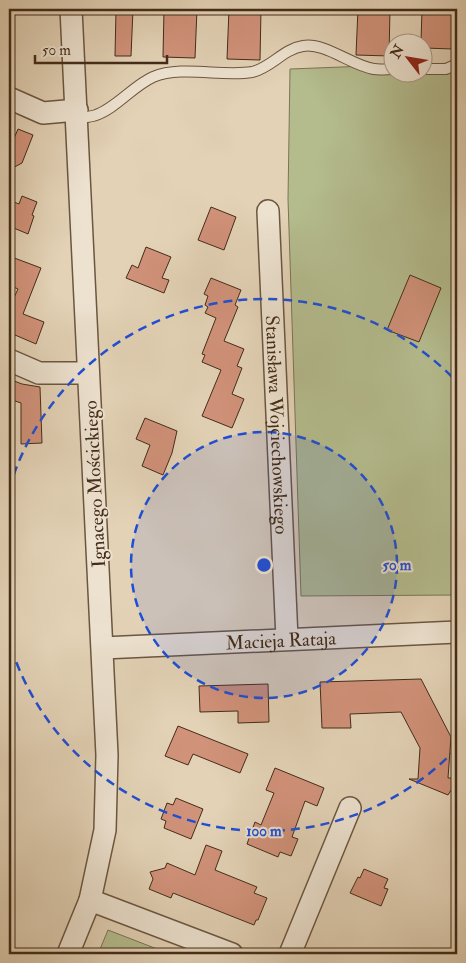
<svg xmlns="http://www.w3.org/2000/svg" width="466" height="963" font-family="'IM FELL Double Pica',serif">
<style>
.green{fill:#b4bc8e;stroke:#7c7454}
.building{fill:#d1927a;stroke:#432c19}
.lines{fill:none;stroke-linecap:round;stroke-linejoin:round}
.lane-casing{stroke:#6b5640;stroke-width:12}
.street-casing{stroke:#6b5640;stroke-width:24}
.lane{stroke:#ede2d0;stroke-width:10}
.street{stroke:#ede2d0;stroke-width:21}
.ring{fill:none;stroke:#1d4ed8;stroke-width:2.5;stroke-dasharray:9 6}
.labels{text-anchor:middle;stroke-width:4;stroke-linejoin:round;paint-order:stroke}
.street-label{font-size:19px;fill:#432c19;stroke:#ede2d0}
.centre{fill:#1d4ed8;stroke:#ede2d0;stroke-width:2.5}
.ring-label{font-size:15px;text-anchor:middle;font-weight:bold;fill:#1d4ed8;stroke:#ede2d0;stroke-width:4;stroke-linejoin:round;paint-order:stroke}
</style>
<rect width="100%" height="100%" fill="#e3d2b6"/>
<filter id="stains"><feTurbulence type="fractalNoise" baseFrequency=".004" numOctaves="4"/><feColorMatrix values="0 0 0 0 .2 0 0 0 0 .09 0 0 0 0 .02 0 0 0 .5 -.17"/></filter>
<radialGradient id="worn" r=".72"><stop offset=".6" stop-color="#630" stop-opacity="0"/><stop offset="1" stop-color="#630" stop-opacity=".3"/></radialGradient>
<!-- green -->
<path class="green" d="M457,63V595L301,596L288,199L290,69L393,65L394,72H424V64Z
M108,930L170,954H98Z"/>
<!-- building -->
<path class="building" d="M116,9H133L131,56H115Z
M164,9H197L195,58L163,57Z
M229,9H261L260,60L227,59Z
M358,9H390L389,56L356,55Z
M422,9H455L453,49L424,48V42H421Z
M18,129L33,135L22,163L9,170V142L12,143Z
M22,196L37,202L32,215L34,216L28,234L9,226V200L19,204Z
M211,207L236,217L224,250L198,240Z
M146,247L171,257L162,278L169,280L164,293L126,278L132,265L138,268Z
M9,256L41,268L23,314L44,322L36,344L15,335L9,347V308L18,289L9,285Z
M410,275L441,288L419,342L387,330Z
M211,278L241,290L235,305L238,307L224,341L244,349L237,366L242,368L232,394L244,399L232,428L202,416L221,370L202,362L205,355L202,354L216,318L205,313L208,307L205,305L208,296L204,294Z
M9,379L22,384L40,387L42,443L21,444V403L9,399Z
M145,418L177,431L172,453L163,475L142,466L150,445L136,439Z
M421,679L451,737L448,778H452L453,787L448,795L409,779H418L420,748L401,712L350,714L351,728H322L320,682Z
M268,684L269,722L238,723V711L200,712L199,686Z
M178,726L248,754L240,773L193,754L188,765L165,756Z
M275,768L324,788L317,806L305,801L292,837L298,839L291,856L280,852L278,857L247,844L255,822L261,825L274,793L266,790Z
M176,798L203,809L191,839L164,828L166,821L161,819L167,803L173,805Z
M206,845L222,851L215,870L257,887L254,893L267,898L258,920H256L254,925L173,893L171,898L149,889L153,879L150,872L165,868L167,863L195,875Z
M364,869L388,879L384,888L388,889L381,906L350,893L358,877L360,878Z"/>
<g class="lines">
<!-- lane casing -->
<g class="lane-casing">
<path id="lane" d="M424,69H446L457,64
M78,119C84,117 91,117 96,115C116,108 133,86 153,77C182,65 222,77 252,72C271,68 283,49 303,46C325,42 352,66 374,69C380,70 387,69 394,69"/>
</g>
<!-- street casing -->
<g class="street-casing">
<g id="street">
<path d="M9,98L43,113L77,110"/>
<path id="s1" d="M268,211L287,639"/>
<path d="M9,360L39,373H88"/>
<path id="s2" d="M103,648L457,632"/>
<path d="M90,900L232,954"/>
<path d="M68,954L90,900L105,830L107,755L71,9"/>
<path d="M290,954L350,808"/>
</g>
</g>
<!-- lane -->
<use href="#lane" class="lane"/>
<!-- street -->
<use href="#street" class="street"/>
</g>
<!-- distance rings -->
<circle cx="264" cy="565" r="133" fill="#1d4ed8" fill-opacity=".12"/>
<g class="ring">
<circle cx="264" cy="565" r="133"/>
<path d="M457 748A266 266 0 0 1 9 641M9 489A266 266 0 0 1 457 382"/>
</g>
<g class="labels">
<!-- street labels -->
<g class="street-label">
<text dy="7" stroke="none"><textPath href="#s1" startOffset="214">Stanisława Wojciechowskiego</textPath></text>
<text transform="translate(94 484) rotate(-93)" y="7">Ignacego Mościckiego</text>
<text dy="7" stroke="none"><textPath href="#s2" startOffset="178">Macieja Rataja</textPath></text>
</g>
</g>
<circle cx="264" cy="565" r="8" class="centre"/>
<g class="ring-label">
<text x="397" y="570">50 m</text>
<text x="264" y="836">100 m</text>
</g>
<!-- margin -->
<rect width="466" height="963" fill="none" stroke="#e3d2b6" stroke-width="30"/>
<rect x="10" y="10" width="446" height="943" fill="none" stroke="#432c19" stroke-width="2.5"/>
<rect x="15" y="15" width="436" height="933" fill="none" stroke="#432c19"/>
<!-- north arrow -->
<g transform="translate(408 58) rotate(301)"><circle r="24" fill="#ede2d0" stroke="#a99987"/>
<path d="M0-4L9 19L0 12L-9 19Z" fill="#8f2418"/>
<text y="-8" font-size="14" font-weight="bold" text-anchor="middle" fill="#432c19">N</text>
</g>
<!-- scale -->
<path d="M35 55v8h132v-8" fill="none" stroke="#432c19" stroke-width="2.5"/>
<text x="42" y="55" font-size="15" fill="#432c19" stroke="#ede2d0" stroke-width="4" paint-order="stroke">50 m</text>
<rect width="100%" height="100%" filter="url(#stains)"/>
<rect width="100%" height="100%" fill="url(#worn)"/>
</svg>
